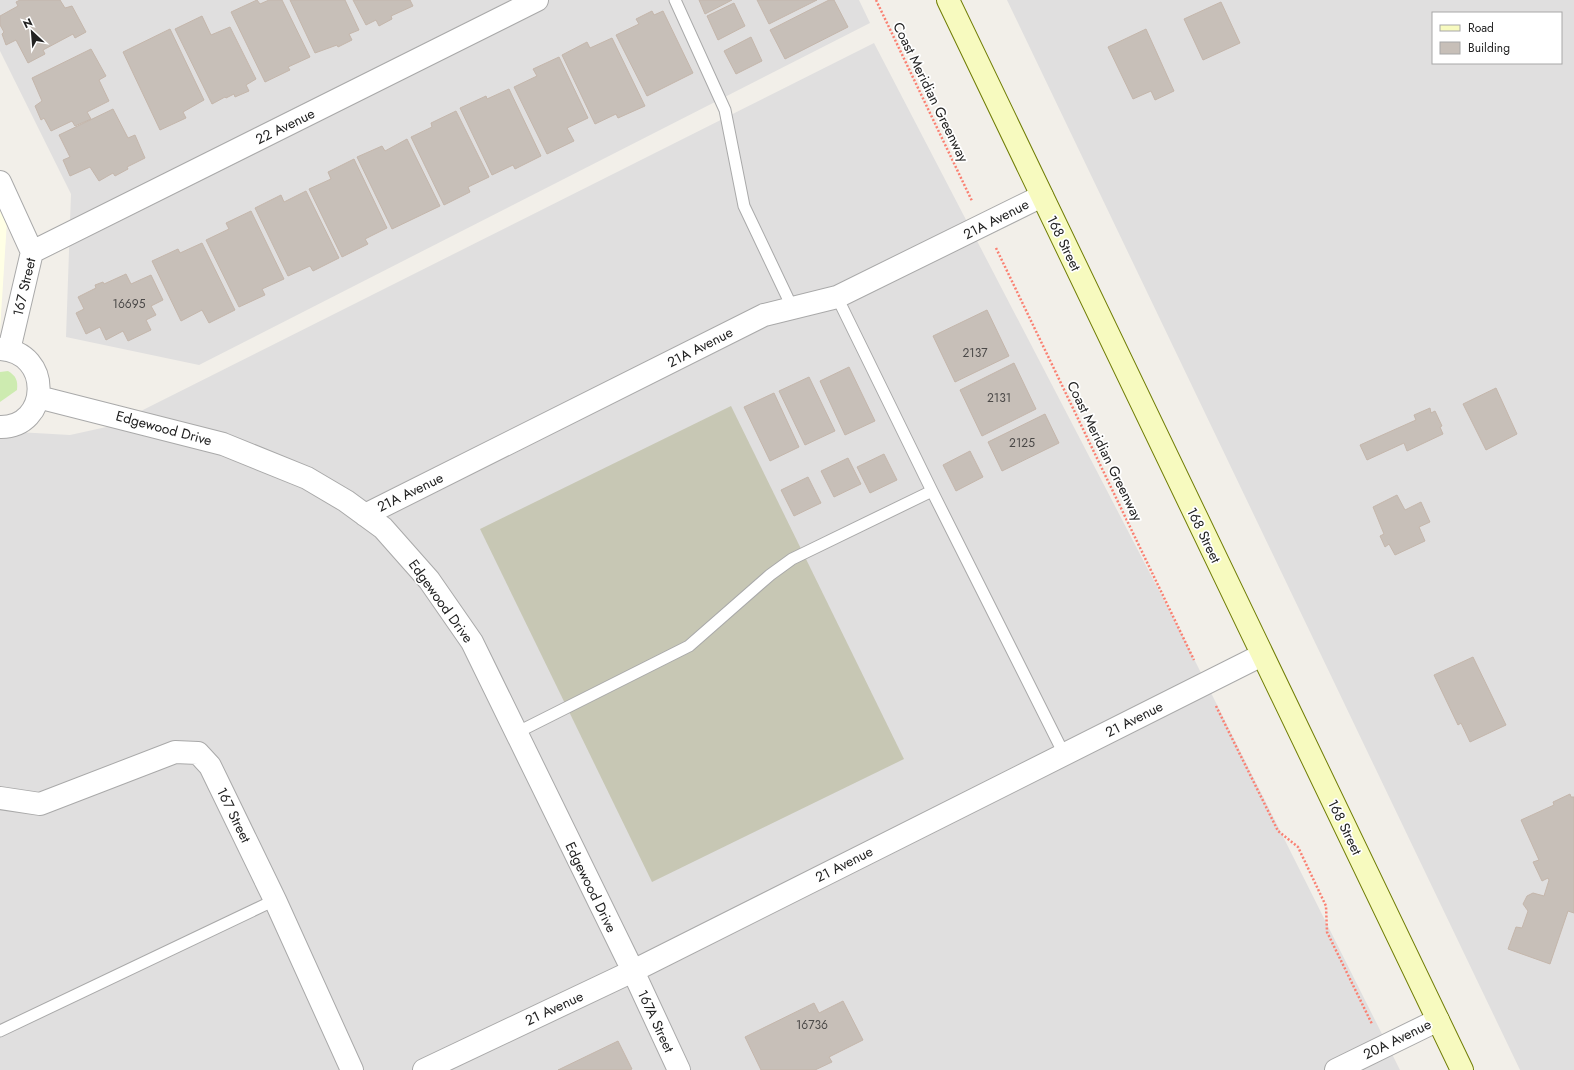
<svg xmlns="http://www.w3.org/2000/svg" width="1574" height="1070" font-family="Jost,sans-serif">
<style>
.residential{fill:#e0dfdf;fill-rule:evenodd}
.education{fill:#ffffe5}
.construction{fill:#c7c7b4}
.grass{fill:#cdebb0}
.building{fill:#c7bfb8;stroke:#c4b6ab}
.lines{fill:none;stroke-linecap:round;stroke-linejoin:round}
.lane-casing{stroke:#a9a9a9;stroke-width:13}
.street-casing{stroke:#a9a9a9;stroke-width:24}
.secondary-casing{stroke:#707d05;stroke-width:24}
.path{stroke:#fa8072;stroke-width:2.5;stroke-dasharray:2 2;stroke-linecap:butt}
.lane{stroke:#fff;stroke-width:11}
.street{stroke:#fff;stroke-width:22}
.secondary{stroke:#f7fabf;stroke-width:22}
.labels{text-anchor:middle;stroke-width:3.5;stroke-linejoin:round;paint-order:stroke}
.number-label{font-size:12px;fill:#4b4948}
.street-label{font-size:14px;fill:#222;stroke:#fff}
</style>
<rect width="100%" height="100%" fill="#f2efe9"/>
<!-- residential -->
<path class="residential" d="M0,0H859L870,23L199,365L66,337L71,194L0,51Z
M1007,0H1574V1070H1520ZM1433,13H1561V63H1433Z
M874,43L1180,631L1400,1070H0V431L70,435L111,426Z"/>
<!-- education -->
<path class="education" d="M0,207L7,221L0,331Z"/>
<!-- construction -->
<path class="construction" d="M731,406L904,759L652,882L480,529Z"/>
<!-- grass -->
<path class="grass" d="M8,371C16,376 18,380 17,390L0,402V372Z"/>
<!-- building -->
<path class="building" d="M20,0H60L65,8L72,6L86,32L75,38L73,34L43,50L45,54L28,63L16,40L6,45L2,34L4,32L0,25V16L18,6L16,2Z
M257,0L260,4L269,0H282L310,57L288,67L290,70L265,82L231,12Z
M290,0H345L359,30L349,34L352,40L338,47L337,45L315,53Z
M353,0H410L413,6L391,16L392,19L379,26L376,20L366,25Z
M699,0H732L705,14Z
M757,0H817L769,24Z
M829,0H834L848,27L785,59L770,30Z
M1221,2L1240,43L1203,60L1184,19Z
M734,3L745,26L718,40L707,16Z
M652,11L654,15L663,11L693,73L647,96L616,35L639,24L636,19Z
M202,16L211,35L230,27L256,79L246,85L249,91L235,97L234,94L226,98L225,97L212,104L175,29Z
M170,29L204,100L183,112L186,118L160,130L123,52Z
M1146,29L1174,91L1155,100L1151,91L1133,99L1108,47Z
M751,37L762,61L736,74L724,51Z
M612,38L645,106L618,118L616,114L595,124L562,55L587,42L590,48Z
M91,49L106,76L99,80L109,101L87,112L91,119L75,126L72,121L51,131L44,118L41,120L35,106L42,101L32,78Z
M559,57L588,118L567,128L574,141L547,154L514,87L537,76L533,69Z
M509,89L541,156L515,169L513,165L492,175L460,108L486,96L487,99Z
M113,109L128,138L135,135L145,158L127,167L128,169L115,176L113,173L99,181L90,167L70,176L63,160L70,157L59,135Z
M456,111L489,177L468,187L470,192L444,205L411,137L432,127L431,123Z
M407,139L440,206L392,229L357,157L382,146L385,151Z
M354,159L387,228L365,239L368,244L342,257L309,189L331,179L328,172Z
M306,191L339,258L313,271L310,266L288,276L255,208L281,195L284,202Z
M251,211L284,279L262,289L265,295L239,307L206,240L229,229L226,223Z
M202,243L235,310L209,323L202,310L181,321L152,261L178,249L180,253Z
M126,274L131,284L151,275L163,300L151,306L156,315L146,320L151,330L128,341L123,331L106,340L100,327L86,334L76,313L84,309L78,297L96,288L95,285L103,282L104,284Z
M987,310L1009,356L955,382L933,336Z
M1014,363L1036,409L982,436L960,390Z
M849,367L875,421L845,435L820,381Z
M809,377L835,431L805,445L779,391Z
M1496,388L1517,434L1486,450L1463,404Z
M774,393L799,447L770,461L744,407Z
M1430,408L1431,413L1435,411L1442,426L1440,427L1443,434L1407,451L1404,443L1367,460L1360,445L1416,420L1414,415Z
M1045,414L1059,443L1002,471L988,442Z
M970,451L983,477L956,491L943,465Z
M884,454L897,480L870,493L857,467Z
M848,458L861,484L834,497L821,471Z
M808,477L821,503L794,516L781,490Z
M1397,495L1405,510L1421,502L1430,522L1419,527L1425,541L1395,555L1389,544L1385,547L1380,536L1384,534L1373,507Z
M1473,657L1506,725L1470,742L1461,723L1458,725L1434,675Z
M1570,794L1571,797H1574V913L1568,911L1550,964L1508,949L1516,927L1522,928L1528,911L1523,904L1527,896L1533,893L1544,896L1549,880L1548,878L1542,881L1533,862L1539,860L1521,820L1554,805L1553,802Z
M843,1001L863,1040L829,1057L832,1062L815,1070H761L745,1037L814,1003L819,1013Z
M618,1041L632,1069L630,1070H558Z"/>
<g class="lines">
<!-- lane casing -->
<g class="lane-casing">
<path id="lane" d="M675,0L725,110L744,206L792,307
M837,297L932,491L1064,754
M516,733L689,646L770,575L792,559L932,491
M0,1031L275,900"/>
</g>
<!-- street casing -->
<g class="street-casing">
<path id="street" d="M0,182L32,252L9,350
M32,252L537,0
M0,349C53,352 50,428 0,427
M38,397L223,444L307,478L346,501L383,528L429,580L472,642L633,971L679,1070
M365,515L764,315L837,297L1042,196
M0,798L40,804L175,752L198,753L210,766L275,900L352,1070
M424,1070L633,971L1262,655
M1336,1070L1438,1020"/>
</g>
<!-- secondary casing -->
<g class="secondary-casing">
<path id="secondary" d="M948,0L1462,1070"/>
</g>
<!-- path -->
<path class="path" d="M876,0L972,201
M996,248L1194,660
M1216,706L1278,831L1298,847L1326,906L1327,932L1372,1024"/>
<!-- lane -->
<use href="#lane" class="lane"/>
<!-- street -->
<use href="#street" class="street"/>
<!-- secondary -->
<use href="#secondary" class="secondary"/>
</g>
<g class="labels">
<!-- number labels -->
<g class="number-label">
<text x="129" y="308">16695</text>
<text x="975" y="357">2137</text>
<text x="999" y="402">2131</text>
<text x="1022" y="447">2125</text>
<text x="812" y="1029">16736</text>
</g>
<!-- street labels -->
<g class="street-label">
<text transform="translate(931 92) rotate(64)" y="5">Coast Meridian Greenway</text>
<text transform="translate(285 126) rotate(-26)" y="5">22 Avenue</text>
<text transform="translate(996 219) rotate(-27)" y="5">21A Avenue</text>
<text transform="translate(1064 243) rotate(64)" y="5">168 Street</text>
<text transform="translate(24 287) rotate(-77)" y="5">167 Street</text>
<text transform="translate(700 347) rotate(-27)" y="5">21A Avenue</text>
<text transform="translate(164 428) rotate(15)" y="5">Edgewood Drive</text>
<text transform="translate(1105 451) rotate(64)" y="5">Coast Meridian Greenway</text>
<text transform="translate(410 492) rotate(-26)" y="5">21A Avenue</text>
<text transform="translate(1204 535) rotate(64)" y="5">168 Street</text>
<text transform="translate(441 601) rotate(54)" y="5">Edgewood Drive</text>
<text transform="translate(1134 719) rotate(-27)" y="5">21 Avenue</text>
<text transform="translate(234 815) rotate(64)" y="5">167 Street</text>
<text transform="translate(1345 827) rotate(64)" y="5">168 Street</text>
<text transform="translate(844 864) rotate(-27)" y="5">21 Avenue</text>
<text transform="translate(591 887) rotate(64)" y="5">Edgewood Drive</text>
<text transform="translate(554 1008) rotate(-25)" y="5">21 Avenue</text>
<text transform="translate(656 1021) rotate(65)" y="5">167A Street</text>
<text transform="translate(1397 1039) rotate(-26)" y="5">20A Avenue</text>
</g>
</g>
<!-- legend -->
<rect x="1432" y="12" width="130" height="52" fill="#ffffff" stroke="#a7a7a7"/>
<rect x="1440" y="25" width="20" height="6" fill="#f7fabf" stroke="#a7a7a7"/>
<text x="1468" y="32" font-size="12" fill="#222222">Road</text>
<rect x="1440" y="42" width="20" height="12" fill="#c7bfb8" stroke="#a7a7a7"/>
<text x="1468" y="52" font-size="12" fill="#222222">Building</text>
<!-- north arrow -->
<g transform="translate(32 32) rotate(334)" stroke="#ffffff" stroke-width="3" paint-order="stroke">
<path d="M0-3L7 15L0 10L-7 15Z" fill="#222222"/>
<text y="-6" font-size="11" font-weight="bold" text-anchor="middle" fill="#222222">N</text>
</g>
</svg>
